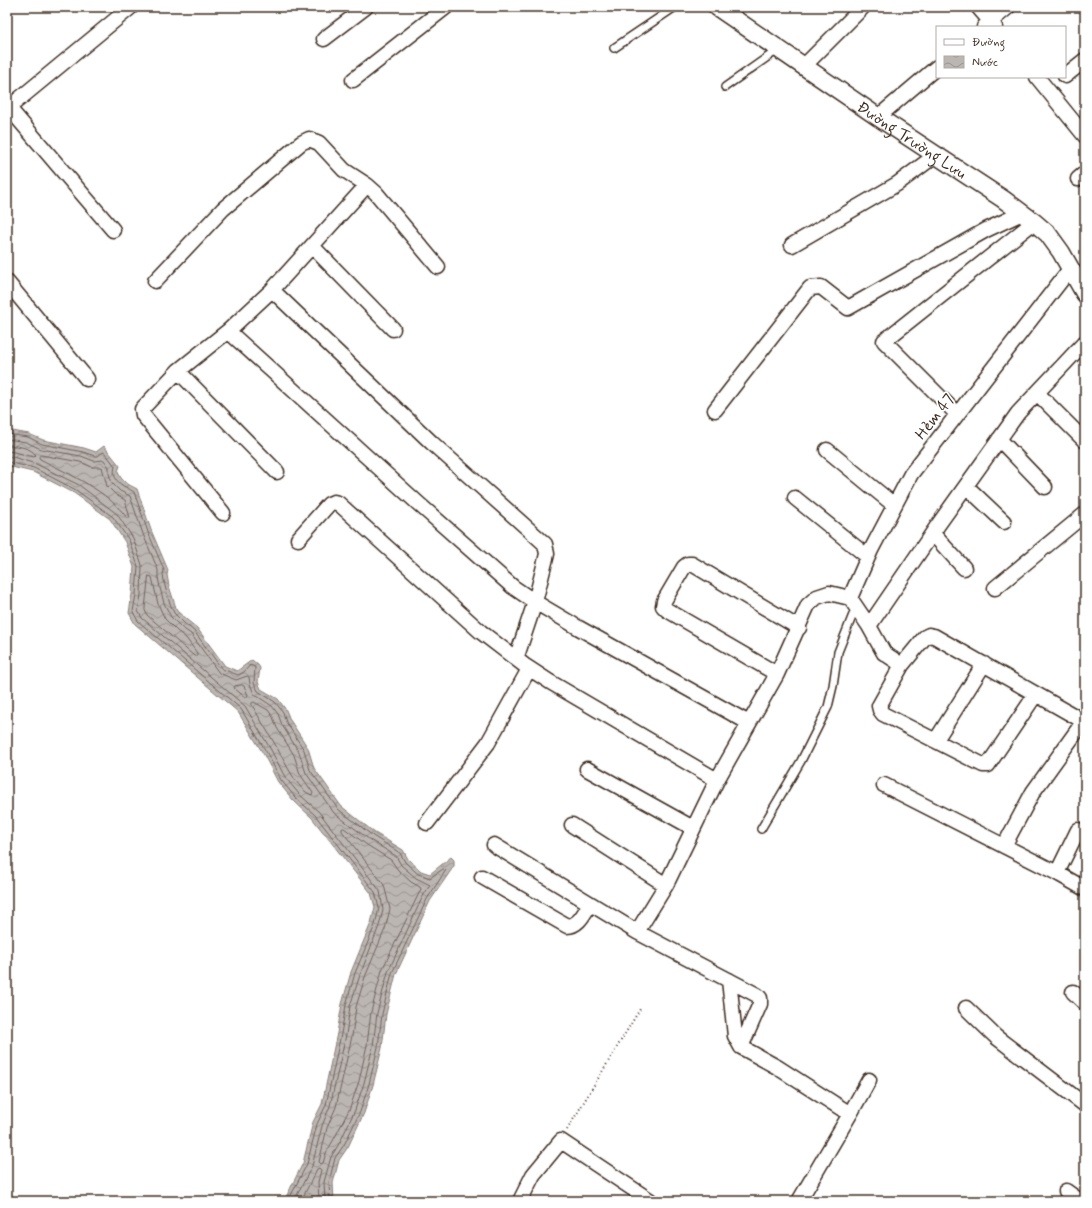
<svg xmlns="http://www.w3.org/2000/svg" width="1092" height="1208" font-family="Mynerve,sans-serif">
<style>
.water{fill:url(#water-waves);stroke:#887e77}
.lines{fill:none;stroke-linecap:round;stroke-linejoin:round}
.shore{stroke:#6f625a;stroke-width:1}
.service-casing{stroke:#3b2a1e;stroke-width:10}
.minor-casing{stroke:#3b2a1e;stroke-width:17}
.tertiary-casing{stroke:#3b2a1e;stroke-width:20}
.path{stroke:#3b2a1e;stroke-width:2;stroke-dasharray:1 3;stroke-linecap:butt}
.service{stroke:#fff;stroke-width:7}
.minor{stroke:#fff;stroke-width:14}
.tertiary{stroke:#fff;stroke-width:17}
.labels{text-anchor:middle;stroke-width:3.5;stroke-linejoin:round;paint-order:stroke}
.street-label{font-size:16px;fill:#3b2a1e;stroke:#fff}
</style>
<defs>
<pattern id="water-waves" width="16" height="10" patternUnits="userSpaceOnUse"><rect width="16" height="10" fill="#bcb6b3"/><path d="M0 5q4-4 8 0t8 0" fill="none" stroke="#9a9491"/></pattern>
</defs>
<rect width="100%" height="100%" fill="#fff"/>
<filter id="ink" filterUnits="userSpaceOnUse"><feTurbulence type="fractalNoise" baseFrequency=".025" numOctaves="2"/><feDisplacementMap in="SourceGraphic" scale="8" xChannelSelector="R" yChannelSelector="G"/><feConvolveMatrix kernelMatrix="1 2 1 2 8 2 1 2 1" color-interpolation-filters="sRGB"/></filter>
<g filter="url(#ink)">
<!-- water -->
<path class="water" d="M7,430L29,434L43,440L84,448L96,452L104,446L120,466L118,471C121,482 128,484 137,489L151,530L168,570L167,575L169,586L177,611L187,620L197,628L225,666L237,671L252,660L258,665L260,668L258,682L261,689L278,699L286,710L290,720L308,748L314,768L341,806L375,833L403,850L408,859L421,871L430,874L451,857L454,860V866L430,901L396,974L386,1014L382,1048L373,1085L364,1113L348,1147L339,1160L333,1183L334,1201H284L303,1163L313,1122L322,1104L337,1033L342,1004L351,972L371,923L375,907L371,893L312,818L293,800L278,782L264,755L238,712L135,624L129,613L132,594L134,567L125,542L110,519L74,493L33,472L7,466Z"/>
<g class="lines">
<!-- shore -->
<path class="shore" d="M7,434L28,437L42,444L83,452L95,456H98L103,452L105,453L115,466C111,482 123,485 134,492L148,532L164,570L163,575L165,586L169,601L174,613L184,623L194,631L222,669L238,675L244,672L250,665L255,667L254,683L258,691L275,702L283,712L286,722L304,750L310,770L338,809L373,836L400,853L405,862L418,874L430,878L443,869L446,870L427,899L392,973L382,1014L378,1047L369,1084L360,1112L344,1145L335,1158L329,1182L330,1201
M7,439L26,442L41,449L81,456L94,461L104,460L109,467V474L112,483L120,491L130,496L143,534L158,570V577L160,588L164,603L171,617L181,627L191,634L219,673L236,680L247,676L249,677L250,684L254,694L272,706L278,714L282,725L299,752L306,773L334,813L370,840L396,856L401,865L416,878L430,885L422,898L388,972L377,1013L373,1046L364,1083L355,1110L340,1142L331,1157L324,1182L325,1201
M7,445C17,446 30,447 36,455L34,457L14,452L7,451
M41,455L80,462L92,467H102L107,486L116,495L125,500L130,518H127C108,491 69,474 40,459L39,457Z
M7,457H13L36,464L79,485L117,514L133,538L142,565L141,595L138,611L142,618L245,706L271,750L285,777L299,794L319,812L380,891L383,910L379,926L360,975L350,1006L346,1035L330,1106L322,1126L312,1166L294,1201
M7,462L34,468L76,490L113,517L129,540L138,566L136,594L133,612L138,621L241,709L267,753L281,780L295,797L315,815L375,892L379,908L375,925L355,973L346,1005L341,1034L326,1105L317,1124L307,1164L288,1201
M149,576L152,577L158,604L165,619L177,631L186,638L197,653V656H194L147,615L145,610Z
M242,685L244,686L248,695L246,698L234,688L235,686Z
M252,703L254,702L268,710L273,717L277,728L294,755L300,774L313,793L312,795C298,792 283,758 276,746C268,732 260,719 252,705Z
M344,828L367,845L391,860L398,870L411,882L420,887L421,889L382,970L371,1012L367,1045L359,1081L350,1108L334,1139L326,1153L323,1163L321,1164L319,1162L327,1128L336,1107L352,1036L356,1007L365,977L385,929L390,909L384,885L342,831V829Z
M301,1201L317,1169L319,1168L321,1170L318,1182L319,1201"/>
<!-- service casing -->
<g class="service-casing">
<path id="service" d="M614,48L675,7
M725,87L779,49
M761,829L801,761L828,707L833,686L838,652L856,607"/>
</g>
<!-- minor casing -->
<g class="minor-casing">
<path id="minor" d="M978,7L995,27
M984,27L1008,7
M324,39L366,7
M804,66L863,7
M1065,76L1085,60
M1037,77L1085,136
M353,80L446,7
M9,108L113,230
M7,109L131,7
M878,117L937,67
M1078,179L1085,173
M792,245L897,184L936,155
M312,246L393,329
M438,267L376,193L367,185L272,290L228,331L420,505L513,587L535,602L579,628L749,723
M155,281L223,209L301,143L309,139L319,143L344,170L367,185
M7,282L87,379
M272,290L432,443L545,544L547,554L535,602L516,659
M178,371L277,472
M1037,393L1085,441
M715,410L810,288L821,287L848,308L986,230L1022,213
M957,414L884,341L1034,222
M999,439L1045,487
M827,450L894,505
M966,486L1004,522
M795,498L868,557
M223,513L143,415L142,409L178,371L228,331
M933,534L964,568
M298,539L329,504L334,502L338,503L481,632L524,665L550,682L717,780
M995,588L1085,514
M850,598L871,550L911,474L1070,269
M869,626L938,525L1018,413L1085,342
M902,665L879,706L880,710L883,714L983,765H988L1036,694
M777,674L667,610L663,606L664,601L684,567L688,564H692L799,628
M936,740L984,664
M587,769L693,828
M884,785L1057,873L1085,889
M427,823L488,743L529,669
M572,825L666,885
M494,845L637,932L757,995L760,998V1004L741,1047L777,1067L850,1114L799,1201
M1004,846L1033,792L1084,721
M1057,873L1078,830
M482,877L567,926C579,926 584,913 590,904
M637,932L666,885L717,780L777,674L808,605L817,597L829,593L850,598L869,626L884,653L902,665L925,637L929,635L934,636L1085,722
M729,980L735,1036L741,1047
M1073,992L1085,1003
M966,1008L996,1037L1085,1105
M850,1114L869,1080
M1066,1191L1080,1201
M520,1201L533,1175L561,1141L651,1201"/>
</g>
<!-- tertiary casing -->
<g class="tertiary-casing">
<g id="tertiary">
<path id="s1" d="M717,7L878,117L1003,199L1034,222L1048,234L1061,252L1085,294"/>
</g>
</g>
<!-- path -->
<path class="path" d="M567,1130L640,1009"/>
<!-- service -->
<use href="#service" class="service"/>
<!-- minor -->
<use href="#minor" class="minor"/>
<!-- tertiary -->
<use href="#tertiary" class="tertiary"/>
</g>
</g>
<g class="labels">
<!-- street labels -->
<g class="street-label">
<text dy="6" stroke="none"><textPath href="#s1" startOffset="236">Đường Trường Lưu</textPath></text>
<text transform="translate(934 416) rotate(-52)" y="6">Hẻm 47</text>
</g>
</g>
<!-- margin -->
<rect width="1092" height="1208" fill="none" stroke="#fff" stroke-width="24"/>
<rect x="12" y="12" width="1068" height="1184" fill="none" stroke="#3b2a1e" stroke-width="1.5" filter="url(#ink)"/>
<!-- legend -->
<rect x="936" y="26" width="130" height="52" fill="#ffffff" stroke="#b1aaa5"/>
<rect x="944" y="39" width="20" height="6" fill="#ffffff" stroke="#b1aaa5"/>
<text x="972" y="46" font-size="12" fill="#3b2a1e">Đường</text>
<rect x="944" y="56" width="20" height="12" fill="url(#water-waves)" stroke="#b1aaa5"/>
<text x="972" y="66" font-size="12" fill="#3b2a1e">Nước</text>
</svg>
